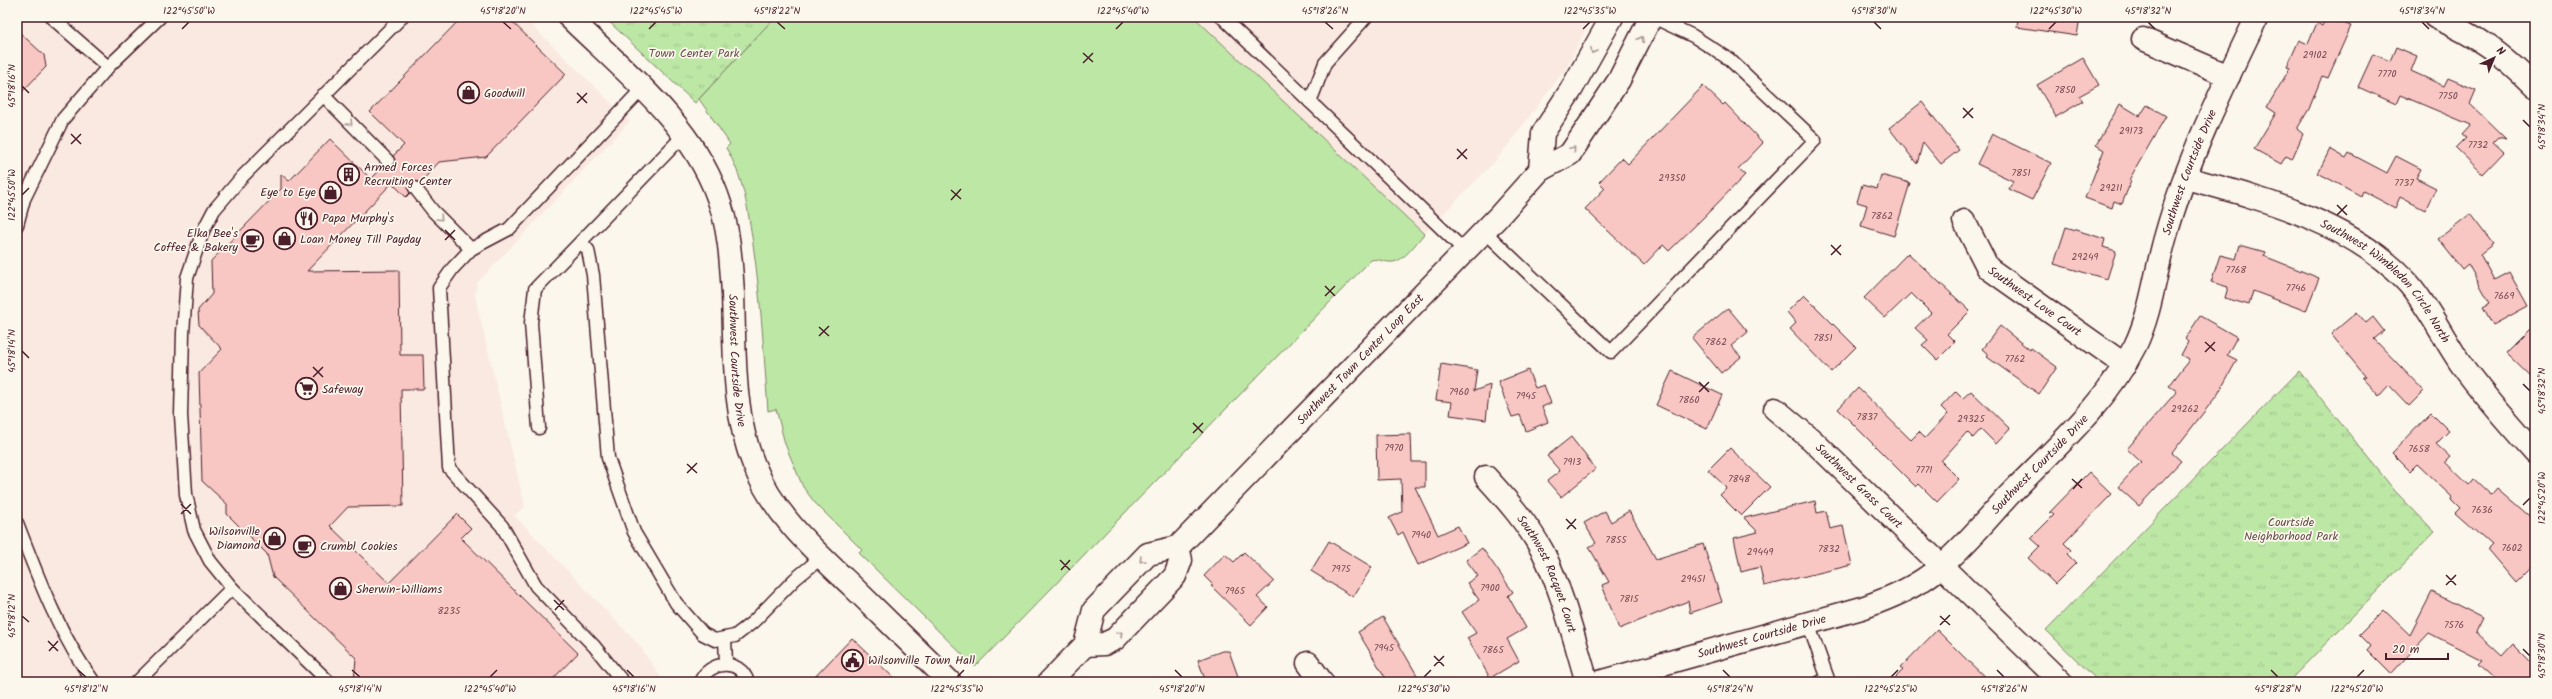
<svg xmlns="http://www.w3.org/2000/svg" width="2552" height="699" viewBox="0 0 2552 699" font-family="Kalam,sans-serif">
<defs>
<pattern id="park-tufts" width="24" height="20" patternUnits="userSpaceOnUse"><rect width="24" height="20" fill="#bce7a5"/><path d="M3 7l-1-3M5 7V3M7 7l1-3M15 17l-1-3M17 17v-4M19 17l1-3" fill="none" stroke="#a3c68e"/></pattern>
</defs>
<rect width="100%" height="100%" fill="#fbf7ec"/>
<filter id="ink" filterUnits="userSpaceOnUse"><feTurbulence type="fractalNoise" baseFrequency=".025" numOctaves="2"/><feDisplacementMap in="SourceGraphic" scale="8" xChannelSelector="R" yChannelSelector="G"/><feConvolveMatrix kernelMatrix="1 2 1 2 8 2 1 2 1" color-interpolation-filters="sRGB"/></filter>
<g filter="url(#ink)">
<g fill="#fae9e0">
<path d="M17,17H523L630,121L477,283L475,296L525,507L514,515L639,645L664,682H17Z"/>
<path d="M1194,17H1592L1567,67L1498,158L1424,234Z"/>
</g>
<path fill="#bce7a5" stroke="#838368" d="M775,17H1194L1424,234C1417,242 1404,261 1393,262C1385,263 1379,258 1371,260L975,667L859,553L862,550L815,503L803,487L785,444L776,409L768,411C764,355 761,299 753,244C748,210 744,178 726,148L730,144L699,99Z"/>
<g fill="url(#park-tufts)" stroke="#838368">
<path d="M604,17H775L695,103Z"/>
<path d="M2299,371L2395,491L2435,532L2288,682H2099L2046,630Z"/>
</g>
<g fill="#f8c7c4" stroke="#4a1f2b">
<path d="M462,17H507L566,74L486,157L439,162L420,183L414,181L410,182L408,189L410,193L406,197L392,183L307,271L399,270L400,355H423L424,389H401L403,506L348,507L330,526L389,583L457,514L471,528L461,538L578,653L550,682H354L356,658L273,577L267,554L227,514V504L202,481L199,373L222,349L199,325L198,310L212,294L211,261L281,189V174L289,181L330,139L371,179L383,167L390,168L394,166L395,160L393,156L404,145L370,112Z"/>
<path d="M2018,17H2080L2077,36L2017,27Z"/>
<path d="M2326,17L2351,26L2328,78L2322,76L2309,109L2297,129L2303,134L2292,159L2286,156L2281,164L2254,149L2276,113L2267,107L2290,68L2287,67L2299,40L2308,44L2317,23L2322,26Z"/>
<path d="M17,30L44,55L46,67L17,97Z"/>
<path d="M2396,47L2417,56L2411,71L2444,86L2448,78L2476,90L2470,104L2506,139L2498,137L2493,142L2504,152L2483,174L2456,148L2466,138L2462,135L2471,125L2400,95L2396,104L2358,87L2373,54L2390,61Z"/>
<path d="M2083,58L2099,85L2079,96L2083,101L2056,117L2037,85Z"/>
<path d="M1703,86L1723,105L1725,103L1763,143L1738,169L1745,175L1704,217L1669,251L1663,245L1644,265L1585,209L1605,188L1599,182L1622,158L1628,164Z"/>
<path d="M1922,102L1959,150L1941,164L1923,142L1917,164L1889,128Z"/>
<path d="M2120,104L2140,116L2147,105L2166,116L2129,180L2131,181L2122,204L2114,201L2112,208L2085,198L2104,150L2096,145Z"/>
<path d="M1992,134L2051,163L2032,200L2009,189L2013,181L1977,164Z"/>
<path d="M2330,149L2346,158L2349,153L2387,173L2396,156L2421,169L2416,178L2436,188L2425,210L2400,197L2395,208L2363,191L2361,196L2318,173Z"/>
<path d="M1881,175L1910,183L1894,236L1861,226L1867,205L1857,202L1862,185L1877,189Z"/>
<path d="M2470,214L2493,244L2480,254L2494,280L2509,272L2528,306L2493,325L2483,307L2490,303L2468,264L2462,269L2438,239Z"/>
<path d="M2066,227L2105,239L2103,247L2116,251L2107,279L2054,264Z"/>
<path d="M2240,245L2265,252L2264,256L2319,278L2306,311L2253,291L2249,305L2225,298L2228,287L2211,282L2220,255L2236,259Z"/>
<path d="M1908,253L1970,311L1947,334L1955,342L1937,360L1922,345L1928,340L1915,328L1931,313L1911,293L1885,318L1864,298Z"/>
<path d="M1804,295L1856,347L1831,372L1790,329L1796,323L1787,312Z"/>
<path d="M1728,308L1748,332L1731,346L1741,357L1721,373L1692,338Z"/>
<path d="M2357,312L2366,323L2373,317L2384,331L2374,339L2424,391L2409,406L2389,385L2379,396L2362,378L2365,376L2331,334Z"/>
<path d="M2200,316L2237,337L2227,355L2237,360L2218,394L2172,453L2181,461L2139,506L2118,487L2141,462L2127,449L2177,391L2169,386L2189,360L2181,355L2188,342L2185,339Z"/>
<path d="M2535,324V381L2506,353Z"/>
<path d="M2000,326L2030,350L2031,348L2057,367L2039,394L1987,357L1989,355L1982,349Z"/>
<path d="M1441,364L1477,370L1474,391L1490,385L1486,420L1450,415L1452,402L1436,400Z"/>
<path d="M1528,370L1535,388L1544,385L1551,403L1542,407L1548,422L1526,431L1520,415L1512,417L1498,382Z"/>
<path d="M1672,371L1722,395L1707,429L1656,405Z"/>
<path d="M1858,388L1911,440L1919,432L1925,438L1948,414L1941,407L1956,391L1963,398L1971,391L2010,429L1996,444L1981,429L1973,438L1967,432L1941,461L1959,479L1937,502L1919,484L1916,487L1838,409Z"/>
<path d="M2431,413L2449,431L2436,444L2450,457L2445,462L2469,485L2474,479L2491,495L2497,488L2535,521V564L2516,583L2487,549L2491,545L2455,513L2460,508L2451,499L2452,497L2417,464L2410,471L2392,453Z"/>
<path d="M1411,434L1412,462H1425V487H1415L1438,535L1458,526L1467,543L1418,565L1403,532L1398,535L1389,518L1402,512L1401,479L1377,480L1376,435Z"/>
<path d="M1571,437L1596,469L1561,497L1547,481L1560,471L1547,456Z"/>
<path d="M1730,448L1770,487L1741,516L1720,495L1727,488L1708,470Z"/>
<path d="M2089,472L2112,494L2064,543L2071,550L2067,554L2076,563L2055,584L2028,558L2040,546L2031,538L2054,515L2050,512Z"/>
<path d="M1815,501L1817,513L1826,511L1830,529L1843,526L1852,565L1764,586L1760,567L1741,572L1734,538L1758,532L1744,518Z"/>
<path d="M1605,511L1611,522L1629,511L1656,559L1703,544L1722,602L1690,613L1688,601L1619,629L1602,585L1609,582L1589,547L1596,543L1584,523Z"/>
<path d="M1329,541L1372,567L1353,597L1311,571Z"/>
<path d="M1482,548L1513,592L1508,596L1526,628L1507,639L1519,661L1490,678L1467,638L1476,633L1462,612L1479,600L1467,583L1478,576L1466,560Z"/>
<path d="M1244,552L1274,581L1257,597L1268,607L1251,625L1211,586L1213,585L1204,576L1225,554L1234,562Z"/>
<path d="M2432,592L2483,618L2476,632L2502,656L2513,644L2535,666V682H2498L2478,664L2482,660L2429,633L2391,674L2367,650L2370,646L2359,635L2384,610L2410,635Z"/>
<path d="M1383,617L1421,682H1388L1358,632Z"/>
<path d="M1937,630L1965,658L1990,682H1891L1903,670L1900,668Z"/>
<path d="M852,638L898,682H810Z"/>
<path d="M1222,651H1229L1240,682H1206L1198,660Z"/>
</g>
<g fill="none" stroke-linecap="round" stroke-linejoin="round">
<defs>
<g id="service">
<path d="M51,17L108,67"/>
<path d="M1222,17L1465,251"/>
<path d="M323,95L388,161"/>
<path d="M1310,102L1325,63L1366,17"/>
<path d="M415,188L433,211L471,249"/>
<path d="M17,225L24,199L63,119L108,67L160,17"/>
<path d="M1484,231L1611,352L1815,140L1729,59L1693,36L1653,17"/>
<path d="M581,242L588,250L593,275L608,458L634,532L676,603L703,634L715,640L735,636L753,622L795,579L822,557"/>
<path d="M539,428L531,323L535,289L684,135"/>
<path d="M17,523C38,577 59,635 94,682"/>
<path d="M1808,623L1828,679L1820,682"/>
<path d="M725,638L726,664"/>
<path d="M137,682L232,588"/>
<path d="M329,682L232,588L210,561L194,530L186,494L181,415L183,333L187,278L203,231L214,210L242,177L402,17"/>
<path d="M623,682L594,646L536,586L502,526L449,468L439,288L453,268L471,249L509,229L642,89"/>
<path d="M700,682C709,661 739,657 748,682"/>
</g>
<g id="minor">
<path d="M2435,17C2479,37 2501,53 2535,87"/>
<path d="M2143,39L2229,76"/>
<path id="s1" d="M2186,178C2263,199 2352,222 2408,283C2429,307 2443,338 2461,364C2484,396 2509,424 2535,453"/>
<path id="s2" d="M1964,221L1988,268L2125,365"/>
<path id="s3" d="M1775,409L1812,440L2061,682"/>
<path id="s4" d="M1486,477C1507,500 1528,524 1543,552C1563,593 1574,639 1587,682"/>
<path d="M1308,663L1322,682"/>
<path id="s5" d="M1599,682L1862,608C1890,598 1917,587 1940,567C1965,546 1987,519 2009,495C2054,449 2106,404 2135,346C2152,311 2155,272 2166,235C2187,160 2223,87 2257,17"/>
</g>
<g id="tertiary">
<path id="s6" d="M569,17C622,69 691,123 717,195C729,226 731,260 733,294C735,350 732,412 754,465C774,515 814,550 852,586C885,618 917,650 950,682"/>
</g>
<g id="secondary">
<path d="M1540,170L1543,133L1571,90L1612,17"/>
<path d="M1085,645L1104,644L1115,639L1175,576L1181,560L1178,547"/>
<path id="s7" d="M1049,682L1085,645L1094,610L1148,554L1178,547L1498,217L1540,170L1570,154L1619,80L1651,17"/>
</g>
</defs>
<use href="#service" stroke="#4a1f2b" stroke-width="15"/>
<use href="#minor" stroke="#4a1f2b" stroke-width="25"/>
<use href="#tertiary" stroke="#4a1f2b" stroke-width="25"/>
<use href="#secondary" stroke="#4a1f2b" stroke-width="25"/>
<use href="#service" stroke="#fbf7ec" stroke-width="12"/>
<use href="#minor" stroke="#fbf7ec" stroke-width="22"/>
<use href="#tertiary" stroke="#fbf7ec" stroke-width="22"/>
<use href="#secondary" stroke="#fbf7ec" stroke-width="22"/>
</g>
<defs><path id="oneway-chevron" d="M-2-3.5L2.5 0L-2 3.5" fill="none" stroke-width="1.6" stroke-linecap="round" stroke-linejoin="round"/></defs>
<g stroke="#ab9695">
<use href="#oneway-chevron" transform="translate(1641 39) rotate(-64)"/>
<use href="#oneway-chevron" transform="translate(1593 51) rotate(119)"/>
<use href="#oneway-chevron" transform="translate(350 123) rotate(45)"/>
<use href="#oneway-chevron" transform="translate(1573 149) rotate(-50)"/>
<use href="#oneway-chevron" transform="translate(440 218) rotate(45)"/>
<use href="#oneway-chevron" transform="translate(1142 560) rotate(134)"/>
<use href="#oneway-chevron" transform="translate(1120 634) rotate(-45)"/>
</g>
</g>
<path fill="none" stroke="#4a1f2b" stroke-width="1.5" d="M503,22L511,29M777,22L785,29M1325,22L1333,29M1874,22L1881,29M2148,22L2155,29M2422,22L2429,29M182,29L189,22M649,29L656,22M1116,29L1123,22M1583,29L1590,22M2049,29L2056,22M1083,53L1093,62M1083,63L1093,53M22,86L29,93M577,93L587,103M577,103L587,93M1963,108L1973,118M1963,118L1973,108M2523,120L2530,127M71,134L81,144M71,144L81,134M1457,149L1467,159M1457,159L1467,149M951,190L961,199M22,195L29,188M951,200L961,189M2337,205L2347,215M2337,215L2347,205M445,230L455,240M445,240L455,230M1831,245L1841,255M1831,255L1841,245M1325,286L1335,296M1325,296L1335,286M819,327L829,336M819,336L829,326M2205,342L2215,351M22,351L29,358M2205,352L2215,342M313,367L323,377M313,377L323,367M1699,382L1709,392M2523,384L2530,391M1699,392L1709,382M1193,423L1203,433M1193,433L1203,423M687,464L697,473M687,473L697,463M2072,479L2082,488M2073,489L2082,479M181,504L191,514M2523,505L2530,498M181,514L191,504M1566,519L1576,529M1567,529L1576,519M1060,560L1070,570M1061,570L1070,560M2446,575L2456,585M2446,585L2456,575M554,600L564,610M555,610L564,600M22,616L29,622M1940,616L1950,625M1940,625L1950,615M48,641L58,651M2523,649L2530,656M49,651L58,641M1434,656L1444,666M1434,666L1444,656M78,670L86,677M352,670L360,677M627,670L634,677M1175,670L1182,677M1723,670L1730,677M1997,670L2004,677M2271,670L2278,677M490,677L497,670M957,677L964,670M1424,677L1431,670M1891,677L1898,670M2357,677L2364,670"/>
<defs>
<symbol id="shop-ring" viewBox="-11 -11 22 22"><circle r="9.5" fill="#fbf7ec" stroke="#4a1f2b" stroke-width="1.5"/><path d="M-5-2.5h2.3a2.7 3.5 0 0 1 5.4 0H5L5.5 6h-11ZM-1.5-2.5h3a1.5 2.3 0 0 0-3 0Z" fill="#4a1f2b"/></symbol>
<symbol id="building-ring" viewBox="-11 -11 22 22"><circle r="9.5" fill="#fbf7ec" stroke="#4a1f2b" stroke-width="1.5"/><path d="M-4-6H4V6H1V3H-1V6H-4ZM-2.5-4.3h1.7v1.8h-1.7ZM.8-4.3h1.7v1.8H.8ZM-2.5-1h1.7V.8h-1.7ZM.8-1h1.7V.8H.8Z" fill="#4a1f2b"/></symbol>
<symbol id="restaurant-ring" viewBox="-11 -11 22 22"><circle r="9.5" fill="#fbf7ec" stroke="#4a1f2b" stroke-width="1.5"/><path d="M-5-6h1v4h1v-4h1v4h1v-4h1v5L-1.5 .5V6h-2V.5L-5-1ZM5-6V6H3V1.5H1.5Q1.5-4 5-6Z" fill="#4a1f2b"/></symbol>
<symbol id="cafe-ring" viewBox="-11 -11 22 22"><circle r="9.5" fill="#fbf7ec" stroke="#4a1f2b" stroke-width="1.5"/><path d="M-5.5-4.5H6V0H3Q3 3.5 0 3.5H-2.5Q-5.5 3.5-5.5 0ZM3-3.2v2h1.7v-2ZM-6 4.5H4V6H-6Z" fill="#4a1f2b"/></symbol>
<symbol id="supermarket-ring" viewBox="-11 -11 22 22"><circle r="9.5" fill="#fbf7ec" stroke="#4a1f2b" stroke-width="1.5"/><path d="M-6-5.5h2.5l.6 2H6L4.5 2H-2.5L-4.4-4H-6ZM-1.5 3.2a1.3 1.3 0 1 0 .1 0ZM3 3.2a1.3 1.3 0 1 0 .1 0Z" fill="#4a1f2b"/></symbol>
<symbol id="civic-ring" viewBox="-11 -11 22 22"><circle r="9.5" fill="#fbf7ec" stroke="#4a1f2b" stroke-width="1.5"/><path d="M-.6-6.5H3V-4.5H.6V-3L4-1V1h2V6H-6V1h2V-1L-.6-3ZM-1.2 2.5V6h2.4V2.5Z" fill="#4a1f2b"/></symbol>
</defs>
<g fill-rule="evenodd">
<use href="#shop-ring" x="456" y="80" width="25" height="25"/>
<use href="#building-ring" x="336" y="162" width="25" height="25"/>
<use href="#shop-ring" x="318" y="180" width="25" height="25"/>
<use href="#restaurant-ring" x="294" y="206" width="25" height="25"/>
<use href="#shop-ring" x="272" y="226" width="25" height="25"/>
<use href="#cafe-ring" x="240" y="228" width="25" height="25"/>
<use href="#supermarket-ring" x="294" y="376" width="25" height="25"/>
<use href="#shop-ring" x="262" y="526" width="25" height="25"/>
<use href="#cafe-ring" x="292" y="534" width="25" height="25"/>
<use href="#shop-ring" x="328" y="576" width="25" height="25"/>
<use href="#civic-ring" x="840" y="648" width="25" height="25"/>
</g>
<g text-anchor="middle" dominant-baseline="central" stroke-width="3.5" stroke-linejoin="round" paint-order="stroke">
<g font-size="10" fill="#764951">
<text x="2315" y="55">29102</text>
<text x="2387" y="74">7770</text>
<text x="2065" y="90">7850</text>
<text x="2448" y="96">7750</text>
<text x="2131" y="131">29173</text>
<text x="2478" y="145">7732</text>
<text x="2021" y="173">7851</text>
<text x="1672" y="178">29350</text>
<text x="2404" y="183">7737</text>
<text x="2111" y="188">29211</text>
<text x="1882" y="216">7862</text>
<text x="2085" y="257">29249</text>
<text x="2236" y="270">7768</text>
<text x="2296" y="288">7746</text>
<text x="2504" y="296">7669</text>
<text x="1823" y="338">7851</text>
<text x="1716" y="342">7862</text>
<text x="2015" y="359">7762</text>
<text x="1459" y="392">7960</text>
<text x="1526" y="396">7945</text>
<text x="1689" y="400">7860</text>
<text x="2185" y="409">29262</text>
<text x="1867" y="417">7837</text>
<text x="1971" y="419">29325</text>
<text x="1394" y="448">7970</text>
<text x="2419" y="449">7658</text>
<text x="1572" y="462">7913</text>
<text x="1924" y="470">7771</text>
<text x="1739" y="479">7848</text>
<text x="2482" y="510">7636</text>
<text x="1421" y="535">7940</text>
<text x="1616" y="540">7855</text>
<text x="2512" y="548">7602</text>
<text x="1829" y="549">7832</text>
<text x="1760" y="552">29449</text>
<text x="1341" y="569">7975</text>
<text x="1693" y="579">29451</text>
<text x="1490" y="588">7900</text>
<text x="1235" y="591">7965</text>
<text x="1629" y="599">7815</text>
<text x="449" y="611">8235</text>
<text x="2454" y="625">7576</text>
<text x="1384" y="648">7945</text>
<text x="1493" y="650">7865</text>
</g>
<g font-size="12" fill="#66514a" stroke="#fbf7ec">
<text x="694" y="53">Town Center Park</text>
<text x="2291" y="522">Courtside<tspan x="2291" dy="14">Neighborhood Park</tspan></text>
</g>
<g font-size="12" fill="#4a1f2b" stroke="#fbf7ec" text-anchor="start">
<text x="484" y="93">Goodwill</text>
<text x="364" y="167">Armed Forces<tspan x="364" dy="14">Recruiting Center</tspan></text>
<text x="316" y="192" text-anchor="end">Eye to Eye</text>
<text x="322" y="218">Papa Murphy's</text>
<text x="238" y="233" text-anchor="end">Elka Bee's<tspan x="238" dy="14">Coffee &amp; Bakery</tspan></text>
<text x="300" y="239">Loan Money Till Payday</text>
<text x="322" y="389">Safeway</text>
<text x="260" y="531" text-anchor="end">Wilsonville<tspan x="260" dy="14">Diamond</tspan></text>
<text x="320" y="546">Crumbl Cookies</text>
<text x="356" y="589">Sherwin-Williams</text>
<text x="868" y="660">Wilsonville Town Hall</text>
</g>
<g font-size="12" fill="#4a1f2b" stroke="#fbf7ec">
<text stroke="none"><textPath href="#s5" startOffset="840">Southwest Courtside Drive</textPath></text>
<text stroke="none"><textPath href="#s1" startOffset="231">Southwest Wimbledon Circle North</textPath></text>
<text stroke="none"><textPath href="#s2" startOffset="110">Southwest Love Court</textPath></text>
<text stroke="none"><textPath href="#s6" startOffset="401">Southwest Courtside Drive</textPath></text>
<text stroke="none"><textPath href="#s7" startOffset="458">Southwest Town Center Loop East</textPath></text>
<text stroke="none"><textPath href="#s5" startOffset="505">Southwest Courtside Drive</textPath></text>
<text stroke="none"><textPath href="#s3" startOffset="114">Southwest Grass Court</textPath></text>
<text stroke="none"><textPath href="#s4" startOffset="116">Southwest Racquet Court</textPath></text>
<text stroke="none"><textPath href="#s5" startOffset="169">Southwest Courtside Drive</textPath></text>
</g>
</g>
<rect width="2552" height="699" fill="none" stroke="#fbf7ec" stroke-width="44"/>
<g transform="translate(2494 58) rotate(44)" stroke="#fbf7ec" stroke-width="3" paint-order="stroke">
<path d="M0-3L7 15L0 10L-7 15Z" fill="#4a1f2b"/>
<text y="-6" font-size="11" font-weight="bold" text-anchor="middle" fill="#4a1f2b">N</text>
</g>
<path d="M2386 653v6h62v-6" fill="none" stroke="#4a1f2b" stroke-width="2"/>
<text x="2392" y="653" font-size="12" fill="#4a1f2b" stroke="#fbf7ec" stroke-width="3" paint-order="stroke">20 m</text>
<rect x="22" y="22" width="2508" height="655" fill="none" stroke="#4a1f2b" stroke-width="1.5"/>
<g font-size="10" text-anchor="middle" fill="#4a1f2b">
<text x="189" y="14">122°45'50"W</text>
<text x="503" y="14">45°18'20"N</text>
<text x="656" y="14">122°45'45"W</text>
<text x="777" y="14">45°18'22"N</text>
<text x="1123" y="14">122°45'40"W</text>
<text x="1325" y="14">45°18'26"N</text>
<text x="1590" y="14">122°45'35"W</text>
<text x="1874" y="14">45°18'30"N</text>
<text x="2056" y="14">122°45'30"W</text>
<text x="2148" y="14">45°18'32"N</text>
<text x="2422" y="14">45°18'34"N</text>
<text transform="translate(11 86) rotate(-90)" y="4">45°18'16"N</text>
<text transform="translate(2541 127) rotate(-90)" y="4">45°18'34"N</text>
<text transform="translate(11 195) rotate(-90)" y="4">122°45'50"W</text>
<text transform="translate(11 351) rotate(-90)" y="4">45°18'14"N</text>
<text transform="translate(2541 391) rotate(-90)" y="4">45°18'32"N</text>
<text transform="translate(2541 498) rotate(-90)" y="4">122°45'20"W</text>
<text transform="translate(11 616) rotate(-90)" y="4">45°18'12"N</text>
<text transform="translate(2541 656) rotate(-90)" y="4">45°18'30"N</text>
<text x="86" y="692">45°18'12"N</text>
<text x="360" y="692">45°18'14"N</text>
<text x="490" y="692">122°45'40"W</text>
<text x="634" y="692">45°18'16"N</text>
<text x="957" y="692">122°45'35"W</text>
<text x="1182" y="692">45°18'20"N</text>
<text x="1424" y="692">122°45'30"W</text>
<text x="1730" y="692">45°18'24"N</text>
<text x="1891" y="692">122°45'25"W</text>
<text x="2004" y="692">45°18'26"N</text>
<text x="2278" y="692">45°18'28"N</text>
<text x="2357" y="692">122°45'20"W</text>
</g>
</svg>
